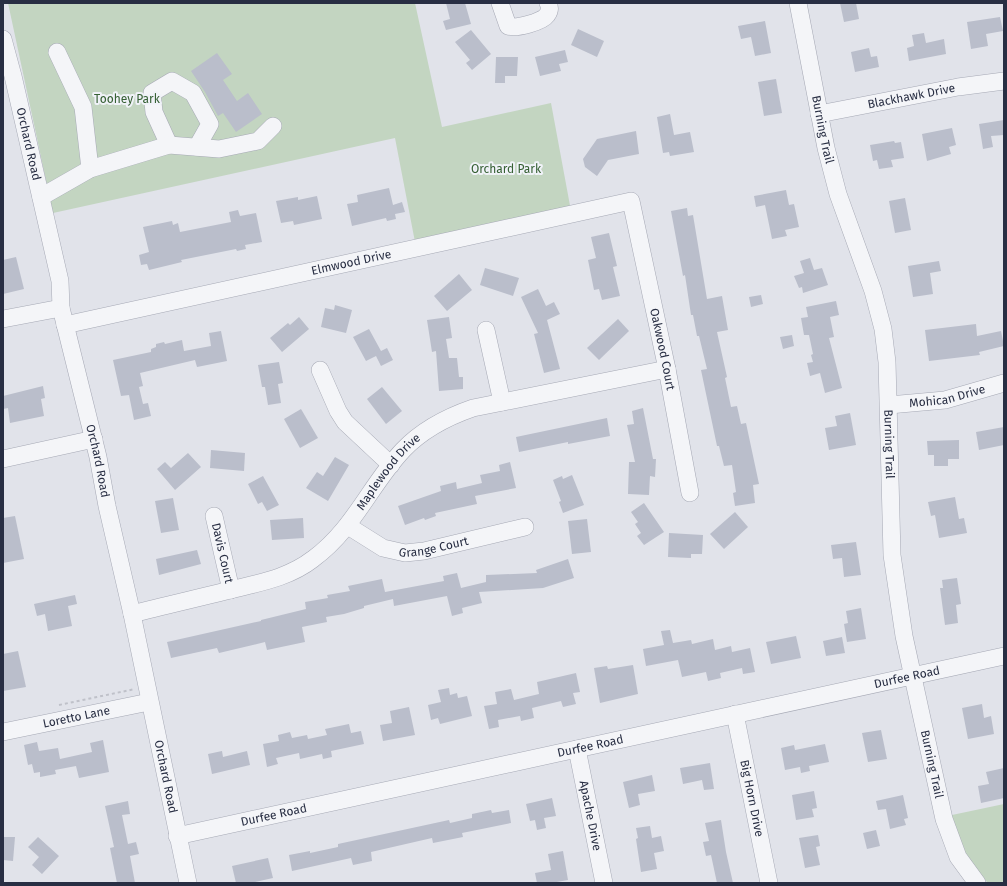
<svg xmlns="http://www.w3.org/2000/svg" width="1007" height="886" viewBox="0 0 1007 886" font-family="'Fira Sans',sans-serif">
<rect width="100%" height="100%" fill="#e1e3ea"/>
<g fill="#c3d5c1">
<path d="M8,3H415L442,127L551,103L571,211L415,242L395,138L53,213Z"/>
<path d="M1004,804V883H988L975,870L959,845L952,815Z"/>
</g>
<g fill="#babecb">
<path d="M446,3H465L471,24L446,30L443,21L450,19Z"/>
<path d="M840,3H856L859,19L844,22Z"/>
<path d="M1000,17L1003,31L986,34L988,46L971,49L967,22Z"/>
<path d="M765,21L771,53L755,56L751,37L741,39L738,26Z"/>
<path d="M578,29L604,41L597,57L571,45Z"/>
<path d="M471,30L491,54L472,70L466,63L470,60L455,42Z"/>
<path d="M924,33L926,43L944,39L946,54L909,61L907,48L914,46L912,35Z"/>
<path d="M869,48L871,57L877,56L879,67L855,72L851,52Z"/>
<path d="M565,50L568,62L559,64L561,71L540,76L535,57Z"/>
<path d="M217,53L232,74L223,80L237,101L248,93L262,114L236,132L223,113L218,116L205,92L191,71Z"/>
<path d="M496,57H518L517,76H505V83H495Z"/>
<path d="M776,79L782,113L764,116L758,82Z"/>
<path d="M670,114L674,135L690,132L694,152L670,156L669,152L663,153L657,117Z"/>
<path d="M1004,120V135L991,136L993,147L983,149L979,124Z"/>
<path d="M952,128L956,145L949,147L951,154L927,161L922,134Z"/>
<path d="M636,131L639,154L608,160L597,176L585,167L583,159L597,139Z"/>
<path d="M894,141L895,143L901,142L904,158L891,160L893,167L879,169L877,160L873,161L870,145Z"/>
<path d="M389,188L393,205L402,202L405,212L395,214L396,219L387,221L386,218L352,226L347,204L358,202L357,195Z"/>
<path d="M786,190L789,205L794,204L799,227L785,230L787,236L772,239L765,205L756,207L754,196Z"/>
<path d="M317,196L322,219L294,225L293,221L281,223L276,201L298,197V200Z"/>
<path d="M905,198L911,230L895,233L889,201Z"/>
<path d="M687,208L688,216L693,215L707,299L722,296L728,330L717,332L727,377L725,378L731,407L737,406L741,424L746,423L759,484L753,485L755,503L735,506L733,493L736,492L732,465L724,466L719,446H717L701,370L707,369L699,336H697L693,315H691L685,275L683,276L671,211Z"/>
<path d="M238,210L240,216L256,213L262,242L245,245L246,249L237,251L236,249L181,260L182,262L149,270L147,264L141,265L139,255L149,252L143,227L172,221L173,225L178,223L180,232L231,222L229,212Z"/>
<path d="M609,233L617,266L613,267L620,296L602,300L599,289L594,290L588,260L596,258L591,237Z"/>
<path d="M16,257L24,289L3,294V260Z"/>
<path d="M810,258L814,270L822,268L828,285L803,293L802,287L799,288L794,276L804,273L800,261Z"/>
<path d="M939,261L941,271L930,273L933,294L913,297L908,266Z"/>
<path d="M485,268L519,278L513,296L480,285Z"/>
<path d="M459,274L472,290L447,311L434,296Z"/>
<path d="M538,289L546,306L554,302L560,314L547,320L560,369L544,373L534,334L538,333L521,297Z"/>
<path d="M761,295L763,304L751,307L749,297Z"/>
<path d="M836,301L839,315L830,317L834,337L829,338L842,388L825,393L820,373L810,376L807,363L813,362L811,355L813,354L809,335H804L801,318L808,317L806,307Z"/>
<path d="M335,305L352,310L346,333L321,327L325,308L334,310Z"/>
<path d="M299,317L309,329L282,352L270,338L288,323L290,325Z"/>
<path d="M449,317L452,338L446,339L449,358H457L459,377H463V389L439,391L436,351L432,352L427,320Z"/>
<path d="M618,319L629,331L599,360L587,348Z"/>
<path d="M976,324L977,336L1001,331L1004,346L979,352L980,355L929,361L925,330Z"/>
<path d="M369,329L381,351L387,348L393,360L381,366L376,356L366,361L353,337Z"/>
<path d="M221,331L227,361L197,367L195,360L140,373L143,386L139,387L143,404L148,403L151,416L134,420L129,395L121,396L113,360L151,352V349L156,347V344L164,342L165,344L182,340L184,351L211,346L209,333Z"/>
<path d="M792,335L794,346L783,349L780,337Z"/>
<path d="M279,362L283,383L278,384L281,403L268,405L265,387H262L258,365Z"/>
<path d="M43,386L45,398L41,399L44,416L10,423L8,408L3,409V396Z"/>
<path d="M382,387L402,411L386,424L367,399Z"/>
<path d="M643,408L653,459H656L655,477L650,476L649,495L628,494L629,462H635L627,425L634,424L632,411Z"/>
<path d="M301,409L318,438L300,448L284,419Z"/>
<path d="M850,413L856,445L829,450L825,428L837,426L835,416Z"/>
<path d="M607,418L610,436L568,444V442L519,452L516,437Z"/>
<path d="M1004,427V445L979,450L976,432Z"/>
<path d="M959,440V459H948V466H934V455H928L927,441Z"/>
<path d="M211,450L245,453L244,471L210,468Z"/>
<path d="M188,453L201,467L175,490L157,469L165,462L171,468Z"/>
<path d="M335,457L349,465L328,501L306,488L317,472L323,476Z"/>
<path d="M510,462L516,488L475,496L477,504L435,513L436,516L425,520L424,518L405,525L398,506L441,491L440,486L456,482L457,489L482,483L480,475L500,471L499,465Z"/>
<path d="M572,475L584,505L563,513L559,502L561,501L553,480L562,476L563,479Z"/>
<path d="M263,476L279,505L267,511L262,502L258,504L248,484Z"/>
<path d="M955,497L959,519L964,518L967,533L939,538L935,515L931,516L928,502Z"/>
<path d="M173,498L179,530L161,533L155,501Z"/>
<path d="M644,503L664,532L644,545L637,536L641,533L635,524L638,522L631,512Z"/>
<path d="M735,512L748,527L724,549L710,534Z"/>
<path d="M15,516L24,559L3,563V518Z"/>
<path d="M303,518L304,538L272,540L270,520Z"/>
<path d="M587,519L591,552L572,554L568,521Z"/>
<path d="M669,533L703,535L702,554H691V558L668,557Z"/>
<path d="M856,542L861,575L844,577L842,558L833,559L831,545Z"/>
<path d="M197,550L201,564L159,575L156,559Z"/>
<path d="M568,559L574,578L543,588L479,592L482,603L462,608L463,613L452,616L447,596L394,606L393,599L364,606V608L344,614L326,617L327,622L302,627L305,642L267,650L265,642L219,653L217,648L171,658L167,642L261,621V620L306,609L305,602L328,598L327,595L350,591L348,586L382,579L385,592L444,581L443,576L457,573L461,588L486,582V575L537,573L536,570Z"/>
<path d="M957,578L961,604L956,605L958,623L945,625L940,588H943L942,580Z"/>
<path d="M75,595L77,604L68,606L72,626L48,631L45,614L37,616L34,604Z"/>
<path d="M861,608L866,639L847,642L844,624L848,623L846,611Z"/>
<path d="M670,630L673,643L691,640L692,644L713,639L715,650L731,646L732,652L750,648L755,672L743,674L742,668L720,673L721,678L708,681L706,672L682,677L678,660L646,666L643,649L664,645L661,631Z"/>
<path d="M796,636L801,658L771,664L766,642Z"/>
<path d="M842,637L845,653L826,656L823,641Z"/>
<path d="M18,651L26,687L3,691V654Z"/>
<path d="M633,665L638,694L600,703L594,668L607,666L608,669Z"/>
<path d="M576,673L580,692L573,693L576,704L563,707L561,701L532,708L534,718L521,721L520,716L498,720L499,727L489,729L484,706L497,704L495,692L511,689L514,700L539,694L537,682Z"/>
<path d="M449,688L450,695L457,693L458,698L467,696L472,716L440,724L438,718L431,720L428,705L441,702L438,690Z"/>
<path d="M982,704L984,718L991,716L994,734L968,739L962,708Z"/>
<path d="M409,707L415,735L383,741L380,725L392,723L390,711Z"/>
<path d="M349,724L351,733L361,731L364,744L331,751L332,757L323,759L322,754L300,759L299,753L276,758L278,764L267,767L263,744L279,741L278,735L290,732L292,738L307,735L308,739L327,735L325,729Z"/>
<path d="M881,730L887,759L868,762L862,733Z"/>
<path d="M103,740L109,772L79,778L76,766L55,770L56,774L40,777V772L34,773L32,764L28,765L24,745L37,742L39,751L58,748L60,759L92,752L90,743Z"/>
<path d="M825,744L829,762L809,766L810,771L801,773L800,767L785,770L781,748L794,745L795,750Z"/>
<path d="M222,751L223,757L247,751L250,765L212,774L208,754Z"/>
<path d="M710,763L714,789L704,790L702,780L683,784L680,768Z"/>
<path d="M1004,768V798L981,803L978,786L989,784L986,772Z"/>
<path d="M652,775L655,791L638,794L640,805L629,808L623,782Z"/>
<path d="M814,791L817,808L812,809L814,817L796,820L792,795Z"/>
<path d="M903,795L908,818L904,819L906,825L890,829L886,809L878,810L876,801Z"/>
<path d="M552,798L556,816L544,818L546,828L537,830L535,820L530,821L526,804Z"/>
<path d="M128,801L130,814L122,815L128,844L136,842L139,854L130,856L135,883H117L110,848L114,847L105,806Z"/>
<path d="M491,810L492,813L509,810L511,823L462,833L463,837L433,843L432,838L371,852L372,861L353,865L351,858L292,871L289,855L310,851V853L338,847V844L449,820L450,823L472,818V814Z"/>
<path d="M721,820L726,852L733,883H717L711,855L706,856L703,842L709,841L705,823Z"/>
<path d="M650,826L652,838L661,836L664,851L654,853L657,869L641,872L636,839L638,838L636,828Z"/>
<path d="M876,830L880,846L867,849L863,833Z"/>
<path d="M818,835L820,846L816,847L820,865L805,868L799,838Z"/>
<path d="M3,837H15L13,861L3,860Z"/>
<path d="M38,837L59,856L42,874L32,865L39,857L28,847Z"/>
<path d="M563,851L568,880L551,883H537L535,873L551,870L548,854Z"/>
<path d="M268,858L273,878L251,883H236L232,866Z"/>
</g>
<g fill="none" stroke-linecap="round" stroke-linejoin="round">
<defs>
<g id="minor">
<path d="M500,3L508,26C516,29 542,22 547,15C550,11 550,7 548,3"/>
<path id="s1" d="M798,3L826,148L838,194L873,291L883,329L887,362L892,555L904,636L944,819L958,857L977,883"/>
<path id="s2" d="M3,39L13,76L60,281L61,308L98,457L107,506L132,614L188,883"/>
<path d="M57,52L83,107L90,169"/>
<path id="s3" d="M819,114L958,87L1004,81"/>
<path d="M169,145L154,112L152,93L172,81L193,93L210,124L197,147"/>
<path d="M41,197L90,169L169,145L219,149L258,141L273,126"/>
<path d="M3,319L61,308"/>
<path id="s4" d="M65,325L631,201L667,369L690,493"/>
<path d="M486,330L502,402"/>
<path d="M320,370L338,411L345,422L391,465"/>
<path id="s5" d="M889,405L945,400L1004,383"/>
<path d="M3,459L94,439"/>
<path id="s6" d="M214,516L231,590"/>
<path id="s7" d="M348,526L383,548L405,553L424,551L525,527"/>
<path id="s8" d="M132,614C163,606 194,599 226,591C257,583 287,579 313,559C354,529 370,485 403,450C422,430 447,417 473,408L667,369"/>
<path id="s9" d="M735,714L769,883"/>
<path id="s10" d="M3,732L149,702"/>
<path id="s11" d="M577,749L604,883"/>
<path id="s12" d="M177,836L1004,656"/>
</g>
</defs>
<use href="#minor" stroke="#a6a9b5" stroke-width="18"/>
<path stroke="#bfc1c9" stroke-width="2" stroke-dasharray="3 3" stroke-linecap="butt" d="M59,705L135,689"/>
<use href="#minor" stroke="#f4f5f8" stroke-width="17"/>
</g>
<g text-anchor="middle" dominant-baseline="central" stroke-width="4" stroke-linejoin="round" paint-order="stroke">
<g font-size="12" fill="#282e43" stroke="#f0f2f8">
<text stroke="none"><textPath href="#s3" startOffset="94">Blackhawk Drive</textPath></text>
<text stroke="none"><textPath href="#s1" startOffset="129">Burning Trail</textPath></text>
<text stroke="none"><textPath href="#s2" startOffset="108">Orchard Road</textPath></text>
<text stroke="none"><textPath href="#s4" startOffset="293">Elmwood Drive</textPath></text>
<text stroke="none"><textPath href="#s4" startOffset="731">Oakwood Court</textPath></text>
<text stroke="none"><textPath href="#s5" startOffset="59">Mohican Drive</textPath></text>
<text stroke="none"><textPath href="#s1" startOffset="453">Burning Trail</textPath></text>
<text stroke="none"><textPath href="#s2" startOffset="433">Orchard Road</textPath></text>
<text stroke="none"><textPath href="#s8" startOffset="306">Maplewood Drive</textPath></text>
<text stroke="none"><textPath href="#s7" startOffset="93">Grange Court</textPath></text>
<text stroke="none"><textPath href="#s6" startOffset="38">Davis Court</textPath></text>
<text stroke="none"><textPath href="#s12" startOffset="747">Durfee Road</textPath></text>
<text stroke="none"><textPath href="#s10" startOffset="75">Loretto Lane</textPath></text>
<text stroke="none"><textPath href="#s12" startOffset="423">Durfee Road</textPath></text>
<text stroke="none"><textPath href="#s1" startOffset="777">Burning Trail</textPath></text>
<text stroke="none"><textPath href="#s2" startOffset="756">Orchard Road</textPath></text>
<text stroke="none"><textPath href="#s9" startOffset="86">Big Horn Drive</textPath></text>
<text stroke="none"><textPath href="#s12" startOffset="99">Durfee Road</textPath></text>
<text stroke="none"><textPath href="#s11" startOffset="68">Apache Drive</textPath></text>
</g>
<g font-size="12" fill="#366034" stroke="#f0f2f8">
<text x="127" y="99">Toohey Park</text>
<text x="506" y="169">Orchard Park</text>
</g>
</g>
<rect width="1007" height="886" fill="none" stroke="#282e43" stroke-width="8"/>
</svg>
